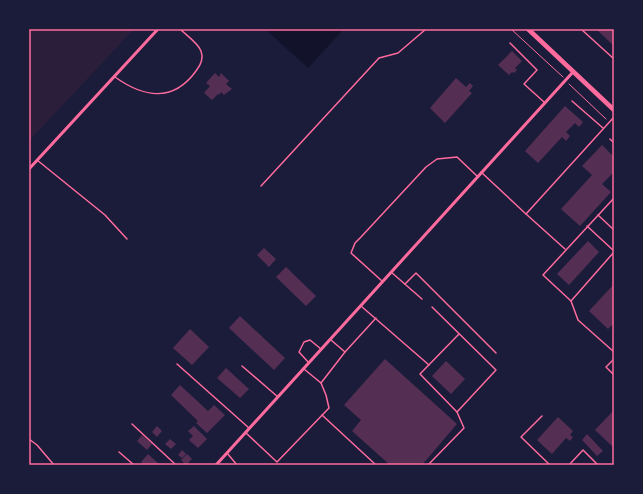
<svg xmlns="http://www.w3.org/2000/svg" width="643" height="494" viewBox="0 0 643 494" font-family="Raleway,sans-serif">
<rect width="100%" height="100%" fill="#1b1b3a"/>
<path fill="#2a1e3b" d="M29,29H134L29,141Z"/>
<path fill="#12122b" d="M265,29H344L308,68Z"/>
<g fill="#542f53">
<path d="M596,29H614V46Z"/>
<path d="M512,51L522,61L515,68L517,70L514,73L512,72L509,75L498,65Z"/>
<path d="M215,73L219,77L221,73L229,81L226,84L232,89L224,95L221,92L219,95L218,94L212,100L204,93L210,86L206,83Z"/>
<path d="M456,78L466,87L470,83L473,86L469,91L472,93L445,123L430,108Z"/>
<path d="M565,106L583,122L579,127L575,123L566,132L570,136L566,141L562,137L538,163L525,151Z"/>
<path d="M602,145L614,157V172L602,184L611,192L580,226L561,209L592,175L582,166Z"/>
<path d="M588,241L599,252L569,285L557,274Z"/>
<path d="M264,248L276,259L269,267L257,255Z"/>
<path d="M286,267L316,296L306,306L276,277Z"/>
<path d="M614,284V323L608,329L589,311Z"/>
<path d="M240,316L285,358L274,370L229,328Z"/>
<path d="M190,329L209,347L192,365L173,348Z"/>
<path d="M385,359L457,424L422,465H390L352,431L361,420L344,405Z"/>
<path d="M446,361L465,379L451,394L432,376Z"/>
<path d="M226,368L249,389L240,398L217,378Z"/>
<path d="M180,385L208,411L214,405L225,415L207,433L196,423L198,421L171,395Z"/>
<path d="M614,410V448L595,430Z"/>
<path d="M558,417L573,431L570,435L573,437L570,441L566,438L552,454L537,440Z"/>
<path d="M157,426L162,431L157,437L152,432Z"/>
<path d="M194,426L207,439L198,448L189,440L193,436L188,431Z"/>
<path d="M587,434L603,451L597,456L582,440Z"/>
<path d="M142,435L152,444L147,450L137,441Z"/>
<path d="M170,439L176,444L171,449L165,444Z"/>
<path d="M182,450L186,454L182,458L178,455Z"/>
<path d="M148,454L160,465H144L141,462Z"/>
<path d="M187,454L192,459L186,465L181,460Z"/>
</g>
<g fill="none" stroke-linecap="round" stroke-linejoin="round">
<g stroke="#ff6b9d" stroke-width="1">
<path d="M511,29L563,77"/>
<path d="M569,84L606,119"/>
</g>
<g stroke="#ff6b9d" stroke-width="1.5">
<path d="M581,29L614,59"/>
<path d="M510,43L537,70L524,84L544,102"/>
<path d="M115,77C143,97 173,103 196,71C200,66 204,59 201,51C198,43 186,35 180,29"/>
<path d="M572,101L603,128"/>
<path d="M610,139L614,143"/>
<path d="M37,160L105,215L127,239"/>
<path d="M481,172L526,214L614,117"/>
<path d="M261,186L379,58L398,53L426,29"/>
<path d="M526,214L565,249"/>
<path d="M598,215L614,230"/>
<path d="M587,226L614,251"/>
<path d="M614,252L571,301L578,320L614,352"/>
<path d="M391,272L422,299"/>
<path d="M382,281L351,253L355,243L361,237L426,167L437,159L457,157L477,176"/>
<path d="M405,284L416,273L496,353"/>
<path d="M571,301L543,275L614,198"/>
<path d="M361,306L429,365"/>
<path d="M432,307L496,370L457,412L420,374L459,334"/>
<path d="M345,352L376,318"/>
<path d="M614,359L606,367L614,375"/>
<path d="M309,363L299,352L304,342L310,340L321,349"/>
<path d="M177,364L249,428"/>
<path d="M242,366L278,397"/>
<path d="M304,369L321,383L345,352L331,340"/>
<path d="M322,415L376,465"/>
<path d="M542,416L521,437L550,465"/>
<path d="M132,424L176,465"/>
<path d="M246,433L277,462L329,408L326,395L321,383"/>
<path d="M29,439L37,445L54,465"/>
<path d="M119,452L134,465"/>
<path d="M227,453L237,465"/>
<path d="M428,465L464,428L457,412"/>
<path d="M569,465L583,450L598,465"/>
</g>
<g stroke="#ff6b9d" stroke-width="3">
<path d="M29,169L158,29"/>
<path d="M216,465L573,72"/>
</g>
<path stroke="#ff6b9d" stroke-width="4.5" d="M528,29L614,110"/>
</g>
<rect width="643" height="494" fill="none" stroke="#1b1b3a" stroke-width="60"/>
<rect x="30" y="30" width="583" height="434" fill="none" stroke="#ff6b9d" stroke-width="1.5"/>
</svg>
